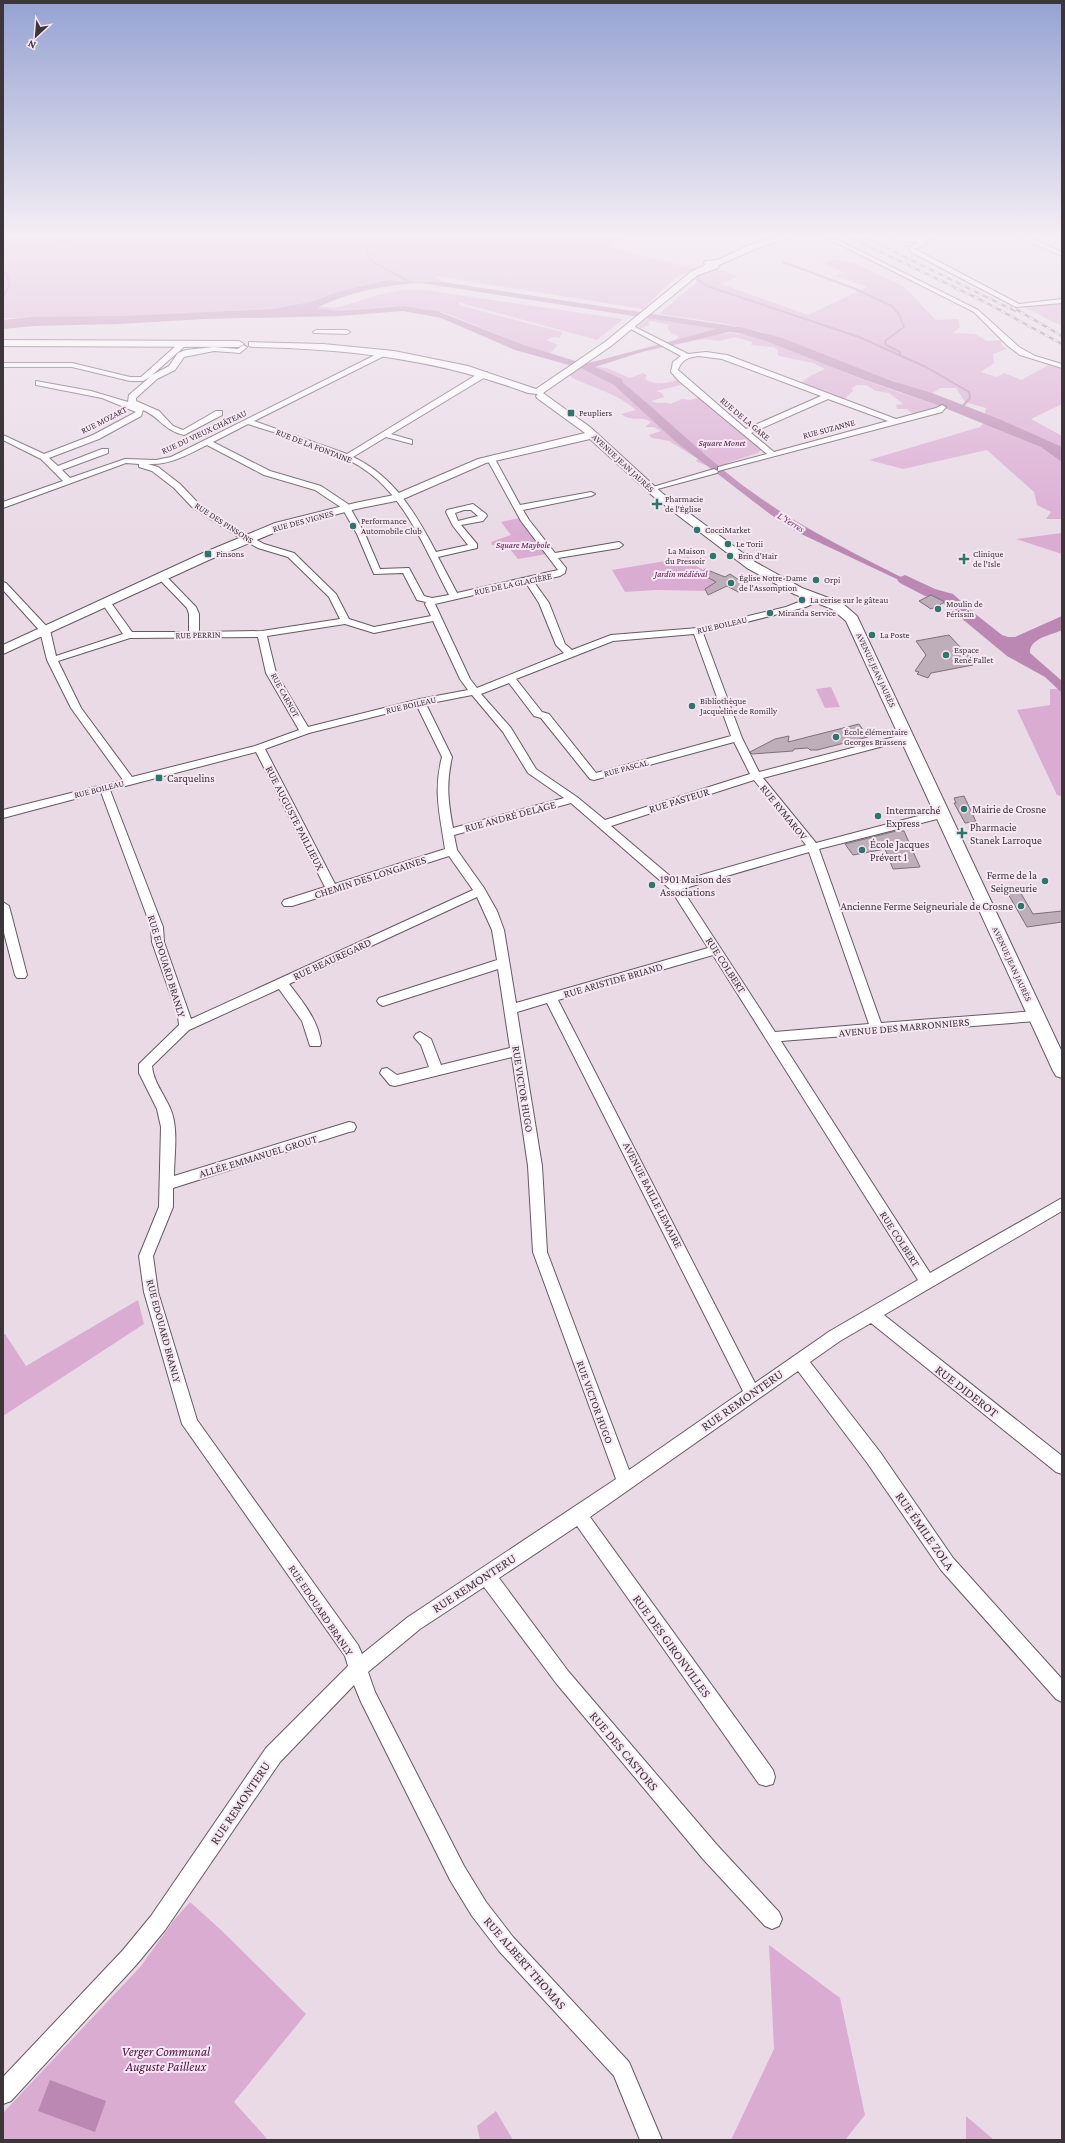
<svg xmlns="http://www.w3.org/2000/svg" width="1065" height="2143" viewBox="0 0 1065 2143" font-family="'Crimson Pro',serif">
<rect width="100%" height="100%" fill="#e9dae6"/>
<g fill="#daacd2">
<path d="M3,236H627L606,246L695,269L675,278L643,309L435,276L443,282L382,281L337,292L314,301L273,309L102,317L3,318Z"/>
<path d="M832,259L854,263L903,286L936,320L958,319L960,327L953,333L975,334L987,341L1002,340L1001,344L1006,349L993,354L994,363L981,372L997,377L1004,373L1022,380L1048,365L1062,369V404L1031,419L1062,436V519H1046L1051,512L1037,505L1034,492L987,450L903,469L869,460L980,427L983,424L986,408L965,402L956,388H941L932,393L917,390L762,332L722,323L659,314L697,282L695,279L714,268L738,276L721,284L808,315L867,287L836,276L844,272L823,264Z"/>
<path d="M406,290H425L623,319L597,340L458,302L461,306L562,332L560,338L554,337L546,340L558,345L550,353L524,345L445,313L420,308L392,306L337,311L316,308C323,304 331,309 338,307C361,301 382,292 406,290Z"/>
<path d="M1062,302V326L1024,307Z"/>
<path d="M649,318L717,329V335C757,326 818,363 856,377C884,387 912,397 940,406L914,415L907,409H897L896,405L903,404L889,393L876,391L866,385H857L852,388L853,391L844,399L801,383L810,376L825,369L813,363L779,356L777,353L778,350L773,347L751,345L752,342L735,337L719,341L704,339L675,345V341L679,336L671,333L667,327L670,325L650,321L648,323L650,325L641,328L638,326Z"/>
<path d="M589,366L607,368L630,378L643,373L647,375L645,379C656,386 666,383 677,380L681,385L656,391L662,393L664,397L651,401C659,405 664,401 670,404L682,399L690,400L701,397L761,450L758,453L727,463L725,465L728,467C719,469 705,466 696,461L698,459L669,441L652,438L649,435L661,431L654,427H645L651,422C640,415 634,423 621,414L636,410C618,394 594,388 572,378L570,374L581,367Z"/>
<path d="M519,518L547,554L518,559L505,543L492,545L491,542L511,535L501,522Z"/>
<path d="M1062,533V554L1016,539Z"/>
<path d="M689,557C693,568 710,572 720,576L714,581L722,587L714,591L655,590L625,592L612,570Z"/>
<path d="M831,687L840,707L825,708L816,689Z"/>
<path d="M1050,689H1062V796L1057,795L1017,710L1050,705Z"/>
<path d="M138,1300L144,1324L3,1416V1335L5,1334L26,1366Z"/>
<path d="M190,1902L221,1930L306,2014L234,2102L268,2140H3V2113L141,1966L174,1920Z"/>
<path d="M769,1945L840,1998L865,2115L845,2140H731L774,2049Z"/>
<path d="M496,2111L513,2140H480L477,2126Z"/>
<path d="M966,2116L994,2140H966Z"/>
</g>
<g fill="#ba88b2" fill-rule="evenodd">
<path d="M382,281L443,282L745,328L782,338L892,381L932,393L999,419L1062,447V462L1041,447L940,406L857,377L766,341L739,333L729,332L642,352L595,367L622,379L623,383C669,420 711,464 759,497C814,536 877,564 936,595H949L955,598L1002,635L1008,637H1015L1062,616V630C1052,635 1029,638 1030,653L1062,681V693L1045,677L1007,656L937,598L797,532L770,514L676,442L614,385L583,369L515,350L441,318L403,311L339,316L203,319L119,324L34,326L3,329V320L32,317L121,316L273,309L314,301L337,292ZM421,283L717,329L585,364L524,345L437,311L403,306L337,311L317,308C344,293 390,284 421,283Z"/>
<path d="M50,2080L106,2101L95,2132L38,2111Z"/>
</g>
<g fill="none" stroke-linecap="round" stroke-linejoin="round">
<g stroke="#ba88b2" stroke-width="2">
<path d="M31,236L63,241L136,236"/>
<path d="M358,236L365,245L371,261L410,282"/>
<path d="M783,262L853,288L892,306L899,314L904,327L885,341L886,345L900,352V355"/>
<path d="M3,272H5L10,284L3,297"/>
<path d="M699,275L697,279L707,286L859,337L926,367L969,392L970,398L962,407"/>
</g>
<path fill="#ba88b2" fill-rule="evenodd" d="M905,575L935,589L953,594L973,612L971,615H959L943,600L925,596L900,583L897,580L900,577Z"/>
</g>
<g fill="#bdaeba" stroke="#7d707b">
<path d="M705,569L725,577L730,574L748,586L738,592L727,586L708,595L705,589L716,582L702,574Z"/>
<path d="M931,595L945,602L931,609L919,601Z"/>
<path d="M949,635L974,662L971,663L973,665L931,673L928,678L917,674L919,672L915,671L926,655L916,641Z"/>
<path d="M859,724L868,737L817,750H810L808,748L794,749L793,751L752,754L750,752L775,739L789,736L788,742Z"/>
<path d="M964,796L973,815L976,822L965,823L954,803H956L954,798Z"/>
<path d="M896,831H904L920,867L893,869L885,849L853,855L845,844Z"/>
<path d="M1019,890L1033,914L1062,911V922L1027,927L1007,892Z"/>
</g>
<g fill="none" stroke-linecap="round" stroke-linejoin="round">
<defs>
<g id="street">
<path d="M823,236H830L978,310L1019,347L1035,356L1062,364V368L1020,355L1008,346L974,312Z"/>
<path d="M889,236L907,238L905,236L918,238L938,236L924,241L926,244L915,249L1019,304L1062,299V303L1016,307L911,252L909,247L919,243L903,241Z"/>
<path d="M1018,236H1026L1062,252V256Z"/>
<path d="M629,326H633L688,354L706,352L727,355L896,419L936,408L942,405L946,407L942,412L718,471V467L767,454L679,381L671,372L673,362L681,356L629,328ZM699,356L722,359L821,396L746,429L678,370C682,359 689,357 699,356ZM828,399L888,421L774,452L751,433Z"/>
<path d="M316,330H347L350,332L347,334L314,333L313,332Z"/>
<path d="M178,344L185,346L152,375L169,366L178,353L186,350L214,347L238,349L243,345L247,347L240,353L214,351L184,357L175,370L157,379L136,398V401L159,411L173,426L183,430L216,411H222V415L184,435C163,430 161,418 143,410L141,416L99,439L49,458L58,466L102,449H108V453L62,470L70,478L125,459L156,460L171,457L381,352H384V356L254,421L347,454L481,372H487V376L391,434L412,440V444L386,437L353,457C394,476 416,514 436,552L468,545L453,526L446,512L447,510L473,504L486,514L487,516L483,521L461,525L477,544V548L438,557L457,593L558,570L521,521L487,459L491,457L495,459L520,505L591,492L595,494L591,496L523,510L529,520L555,553L619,542L623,545L619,548L558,558L566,568L565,573L560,576L534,582L549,603L565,644L572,650L611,635L698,628L786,607L814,596H820V600L806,607L703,633L742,738L759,772L906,734L911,737L910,739L763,778L816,843L941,810L946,814L945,817L819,849L881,1023L1036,1011L1040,1013L1042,1016L1040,1019L1036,1021L781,1041L930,1273L1062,1198V1211L884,1315L1062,1456V1474L1056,1472L871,1323L840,1341L810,1362L880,1452L953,1558L1062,1679V1702L1056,1699L941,1570L868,1464L798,1371L590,1517L773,1770L775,1777L773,1784L766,1786L759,1784L577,1526L499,1578L568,1671L717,1845L779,1912L782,1919L779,1926L772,1929L765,1926L703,1859L556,1683L484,1587L420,1629L368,1672L375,1692L464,1866L486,1902L513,1937L629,2062L662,2140H640L614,2076L499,1951L472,1916L450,1880L361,1702L354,1685L280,1762L165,1930L137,1964L11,2101L3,2104V2077L123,1950L151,1916L266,1748L348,1666L345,1656L182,1424L144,1292L139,1256L159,1207L161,1127L157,1109L139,1073V1064L179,1025L178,1016L152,942L151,927L101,792L3,818V810L123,780L71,708L47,660L40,631L3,590V582L6,583L50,630L56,656L123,634L101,602L106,599L109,600L132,632H189V614L187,608L159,579L158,577L162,574L165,575L196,607L199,614V632L262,631L340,619L329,597L288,557L258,548L240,538L192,507L174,488L152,471L139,467V464L126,463L3,508V502L63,481L41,459L3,440V435L44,454L93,435L136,412L102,398L36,385V381L91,391L128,402L129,395L150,377L143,381H130L72,367H3V363H72L130,377H141ZM248,424C291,439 345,449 379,481C411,511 429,557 449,595L432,598L424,596L409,568L380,569L365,534L348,504L321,486L270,471L213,442ZM207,445L264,475L315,490L342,508L357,534L374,574L403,573L417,600L426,602L425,604L431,616L374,627L349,619L336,594L294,553L264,544L246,534L198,503L180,484L158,467L148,464C171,465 187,455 207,445ZM464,510H471L478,516L458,521L455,513ZM526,583L539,603L556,645L564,653L477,688L470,679L435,604ZM433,621L460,679L468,690L420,699L308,727L276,673L267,636L345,624L374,633ZM694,634L731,736L596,773L549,714L542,712L516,679L613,641ZM258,637L266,673L299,730L255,746L132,777L81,708L58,661L130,638ZM509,683L534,716L541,718L590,779L594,780L734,742L750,774L605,820L577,797L536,769L511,728L481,694ZM472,695L503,732L528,773L564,798L453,828C448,801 446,784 452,757L426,704ZM417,706L442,757C433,791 440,815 445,849L335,884L265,749L309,733ZM256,752L325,887L284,900L282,903L284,906H292L449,856L473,890L191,1019L164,942L163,927L110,790ZM754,780L806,845L677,882L611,826ZM571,803L671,890L708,948L516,1003L504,930L497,911L484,888L457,850L454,835ZM809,852L869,1024L775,1032L682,889ZM477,897L492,930L497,960L379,998L377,1001L379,1004L383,1006L498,969L510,1048L441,1065L431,1039L420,1032L416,1034L414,1037L421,1045L429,1067L397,1075L387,1068L382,1069L380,1073L390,1085L395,1086L512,1057L528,1166L533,1252L616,1479L408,1617L362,1654L358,1645L197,1420L158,1292L153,1256L173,1207V1188L349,1132L354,1131L356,1127L354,1123L349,1122L174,1176C174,1154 179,1128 170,1108C164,1094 153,1081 152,1066L189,1030L279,989L302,1021L310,1046H320L321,1043C318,1020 303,1002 289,984ZM713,955L918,1280L830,1331L755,1383L558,1000ZM547,1003L743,1391L629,1470L547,1252L542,1166L517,1012Z"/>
<path d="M714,469L718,471L717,473L650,491L646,489Z"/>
<path d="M3,902L9,906L27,975L25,978H17L15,975L3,929Z"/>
</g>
<g id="secondary">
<path d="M782,236H794L758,248L719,265L718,268L698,275L611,346L543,393L590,427L662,493L755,562L802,588L842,603L857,616L1062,1052V1078L1056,1076L1053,1071L846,621L832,609L794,594L747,568L654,497L590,439L486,463L401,500L356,509L283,529L211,559L3,654V645L203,553L275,523L355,503L394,495L478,459L585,433L537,398L536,396L538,394L528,393C437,359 349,349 252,347L249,346V342L323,344L394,351L468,366L536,389L605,342L692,271L705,265L704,263L705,261L717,260L752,244Z"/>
<path d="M3,340L239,341L244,344L239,347L3,346Z"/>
</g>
</defs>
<use href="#street" stroke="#665964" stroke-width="2"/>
<use href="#secondary" stroke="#665964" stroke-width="2"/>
<use href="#street" fill="#fff" fill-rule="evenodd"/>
<use href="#secondary" fill="#fff" fill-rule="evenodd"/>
<defs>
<g id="rail">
<path d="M848,236L985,302L1062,344"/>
<path d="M862,236L1015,311"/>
<path d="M1012,307L1062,336"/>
</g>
</defs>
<use href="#rail" stroke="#8e848c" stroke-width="2.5"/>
<use href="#rail" stroke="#f6e7f3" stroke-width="1.5" stroke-dasharray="5" stroke-linecap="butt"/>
</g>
<linearGradient id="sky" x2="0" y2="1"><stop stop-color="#95a2d2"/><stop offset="0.44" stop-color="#f5eef4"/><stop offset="1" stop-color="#f5eef4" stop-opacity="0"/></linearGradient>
<rect width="1065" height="536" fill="url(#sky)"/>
<g fill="#30756b" stroke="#f6e7f3" stroke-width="1.5">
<rect x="567" y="409" width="8" height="8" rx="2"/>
<path d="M655 498h4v4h4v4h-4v4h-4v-4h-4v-4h4z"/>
<circle cx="353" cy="526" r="4"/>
<circle cx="697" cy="530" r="4"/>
<circle cx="728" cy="544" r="4"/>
<rect x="204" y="550" width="8" height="8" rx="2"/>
<circle cx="713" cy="556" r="4"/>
<circle cx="730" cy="556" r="4"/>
<path d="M962 553h4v4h4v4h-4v4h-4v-4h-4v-4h4z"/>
<circle cx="816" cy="580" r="4"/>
<circle cx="731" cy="583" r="4"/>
<circle cx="802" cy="600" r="4"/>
<circle cx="938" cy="609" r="4"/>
<circle cx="770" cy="613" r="4"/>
<circle cx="872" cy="635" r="4"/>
<circle cx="946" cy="655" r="4"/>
<circle cx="692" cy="706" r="4"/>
<circle cx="836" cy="737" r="4"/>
<rect x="155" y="774" width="8" height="8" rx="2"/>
<circle cx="964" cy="809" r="4"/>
<circle cx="878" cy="816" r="4"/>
<path d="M960 827h4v4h4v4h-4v4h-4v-4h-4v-4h4z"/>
<circle cx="862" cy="850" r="4"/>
<circle cx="1045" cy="881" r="4"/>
<circle cx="652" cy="885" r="4"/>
<circle cx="1021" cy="906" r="4"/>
</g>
<g text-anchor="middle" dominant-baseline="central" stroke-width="4" stroke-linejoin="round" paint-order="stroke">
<g font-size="9" fill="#3c363b" stroke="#f6e7f3" text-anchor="start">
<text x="579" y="413">Peupliers</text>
<text x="665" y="499">Pharmacie<tspan x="665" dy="10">de l'Église</tspan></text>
<text x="361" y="521">Performance<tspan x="361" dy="10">Automobile Club</tspan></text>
<text x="705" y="530">CocciMarket</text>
<text x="736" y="544">Le Torii</text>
<text x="705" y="551" text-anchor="end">La Maison<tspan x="705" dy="10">du Pressoir</tspan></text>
<text x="216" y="554">Pinsons</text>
<text x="973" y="554">Clinique<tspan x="973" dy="10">de l'Isle</tspan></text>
<text x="738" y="556">Brin d'Hair</text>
<text x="739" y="578">Église Notre-Dame<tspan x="739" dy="10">de l'Assomption</tspan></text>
<text x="824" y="580">Orpi</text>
<text x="810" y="600">La cerise sur le gâteau</text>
<text x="946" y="604">Moulin de<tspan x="946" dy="10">Périssin</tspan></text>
<text x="778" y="613">Miranda Service</text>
<text x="880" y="635">La Poste</text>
<text x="954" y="650">Espace<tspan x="954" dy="10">René Fallet</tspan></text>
<text x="700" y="701">Bibliothèque<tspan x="700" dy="10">Jacqueline de Romilly</tspan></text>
<text x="844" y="732">École élémentaire<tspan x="844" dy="10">Georges Brassens</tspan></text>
</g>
<g font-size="9" fill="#3c363b" stroke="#f6e7f3">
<text transform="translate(745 419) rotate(40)">RUE DE LA GARE</text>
<text transform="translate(104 420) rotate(-27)">RUE MOZART</text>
<text transform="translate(829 429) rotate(-15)">RUE SUZANNE</text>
<text transform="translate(204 432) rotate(-25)">RUE DU VIEUX CHÂTEAU</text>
<text transform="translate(314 446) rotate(21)">RUE DE LA FONTAINE</text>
<text transform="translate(623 463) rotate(43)">AVENUE JEAN JAURÈS</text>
<text transform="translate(303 521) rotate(-15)">RUE DES VIGNES</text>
<text transform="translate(224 523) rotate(33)">RUE DES PINSONS</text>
<text transform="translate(513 584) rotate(-12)">RUE DE LA GLACIÈRE</text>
<text transform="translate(722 625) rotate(-13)">RUE BOILEAU</text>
<text transform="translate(198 635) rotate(-1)">RUE PERRIN</text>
<text transform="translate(876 670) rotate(65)">AVENUE JEAN JAURÈS</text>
<text transform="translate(285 695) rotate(61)">RUE CARNOT</text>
<text transform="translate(411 705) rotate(-13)">RUE BOILEAU</text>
<text transform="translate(626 768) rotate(-15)">RUE PASCAL</text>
<text transform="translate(99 789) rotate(-14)">RUE BOILEAU</text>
<text transform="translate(1012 964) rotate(65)">AVENUE JEAN JAURÈS</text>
</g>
<g font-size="9" font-style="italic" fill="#4d1047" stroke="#f6e7f3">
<text x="722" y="443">Square Monet</text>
<text x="523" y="545">Square Maybole</text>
<text x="681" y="574">Jardin médiéval</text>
</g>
<g font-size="10" font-style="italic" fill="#773970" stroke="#f6e7f3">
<text transform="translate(791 522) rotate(31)">L'Yerres</text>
</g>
<g font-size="11" fill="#3c363b" stroke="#f6e7f3" text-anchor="start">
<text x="167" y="778">Carquelins</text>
<text x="972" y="809">Mairie de Crosne</text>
<text x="886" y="810">Intermarché<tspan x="886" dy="13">Express</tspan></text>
<text x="970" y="827">Pharmacie<tspan x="970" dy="13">Stanek Larroque</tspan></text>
<text x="870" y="844">École Jacques<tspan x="870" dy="13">Prévert 1</tspan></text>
<text x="1037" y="875" text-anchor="end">Ferme de la<tspan x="1037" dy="13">Seigneurie</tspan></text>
<text x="660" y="879">1901 Maison des<tspan x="660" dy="13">Associations</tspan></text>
<text x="1013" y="906" text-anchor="end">Ancienne Ferme Seigneuriale de Crosne</text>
</g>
<g font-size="11" fill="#3c363b" stroke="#f6e7f3">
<text transform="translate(679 800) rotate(-17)">RUE PASTEUR</text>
<text transform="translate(784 812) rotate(51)">RUE RYMAROV</text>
<text transform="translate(510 816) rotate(-15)">RUE ANDRÉ DELAGE</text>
<text transform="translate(295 818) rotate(63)">RUE AUGUSTE PAILLIEUX</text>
<text transform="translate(370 877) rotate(-18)">CHEMIN DES LONGAINES</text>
<text transform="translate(332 959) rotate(-25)">RUE BEAUREGARD</text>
<text transform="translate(726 965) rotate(57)">RUE COLBERT</text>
<text transform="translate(167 966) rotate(73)">RUE EDOUARD BRANLY</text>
<text transform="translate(613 980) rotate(-16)">RUE ARISTIDE BRIAND</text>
<text transform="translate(904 1027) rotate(-5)">AVENUE DES MARRONNIERS</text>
<text transform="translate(523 1089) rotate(81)">RUE VICTOR HUGO</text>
<text transform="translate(258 1156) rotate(-17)">ALLÉE EMMANUEL GROUT</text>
<text transform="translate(653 1195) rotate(63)">AVENUE BAILLE LEMAIRE</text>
<text transform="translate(900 1239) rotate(57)">RUE COLBERT</text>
<text transform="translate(164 1331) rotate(75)">RUE EDOUARD BRANLY</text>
<text transform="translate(595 1402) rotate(70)">RUE VICTOR HUGO</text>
<text transform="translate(321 1610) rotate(56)">RUE EDOUARD BRANLY</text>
</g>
<g font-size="13" fill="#3c363b" stroke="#f6e7f3">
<text transform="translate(967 1391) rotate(38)">RUE DIDEROT</text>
<text transform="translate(742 1400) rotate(-35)">RUE REMONTERU</text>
<text transform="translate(925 1531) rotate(55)">RUE ÉMILE ZOLA</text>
<text transform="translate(474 1583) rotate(-33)">RUE REMONTERU</text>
<text transform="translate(672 1646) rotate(54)">RUE DES GIRONVILLES</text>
<text transform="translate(624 1751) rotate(50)">RUE DES CASTORS</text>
<text transform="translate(240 1803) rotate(-56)">RUE REMONTERU</text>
<text transform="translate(525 1963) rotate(49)">RUE ALBERT THOMAS</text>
</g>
<g font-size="13" font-style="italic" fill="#4d1047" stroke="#f6e7f3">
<text x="166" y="2051">Verger Communal<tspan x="166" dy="15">Auguste Pailleux</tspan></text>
</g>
</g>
<rect width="1065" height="2143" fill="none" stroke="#3c363b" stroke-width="8"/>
<g transform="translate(36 36) rotate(206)" stroke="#f6e7f3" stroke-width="3" paint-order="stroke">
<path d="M0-3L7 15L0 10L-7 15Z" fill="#3c363b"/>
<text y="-6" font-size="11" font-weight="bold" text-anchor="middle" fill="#3c363b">N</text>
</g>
</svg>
